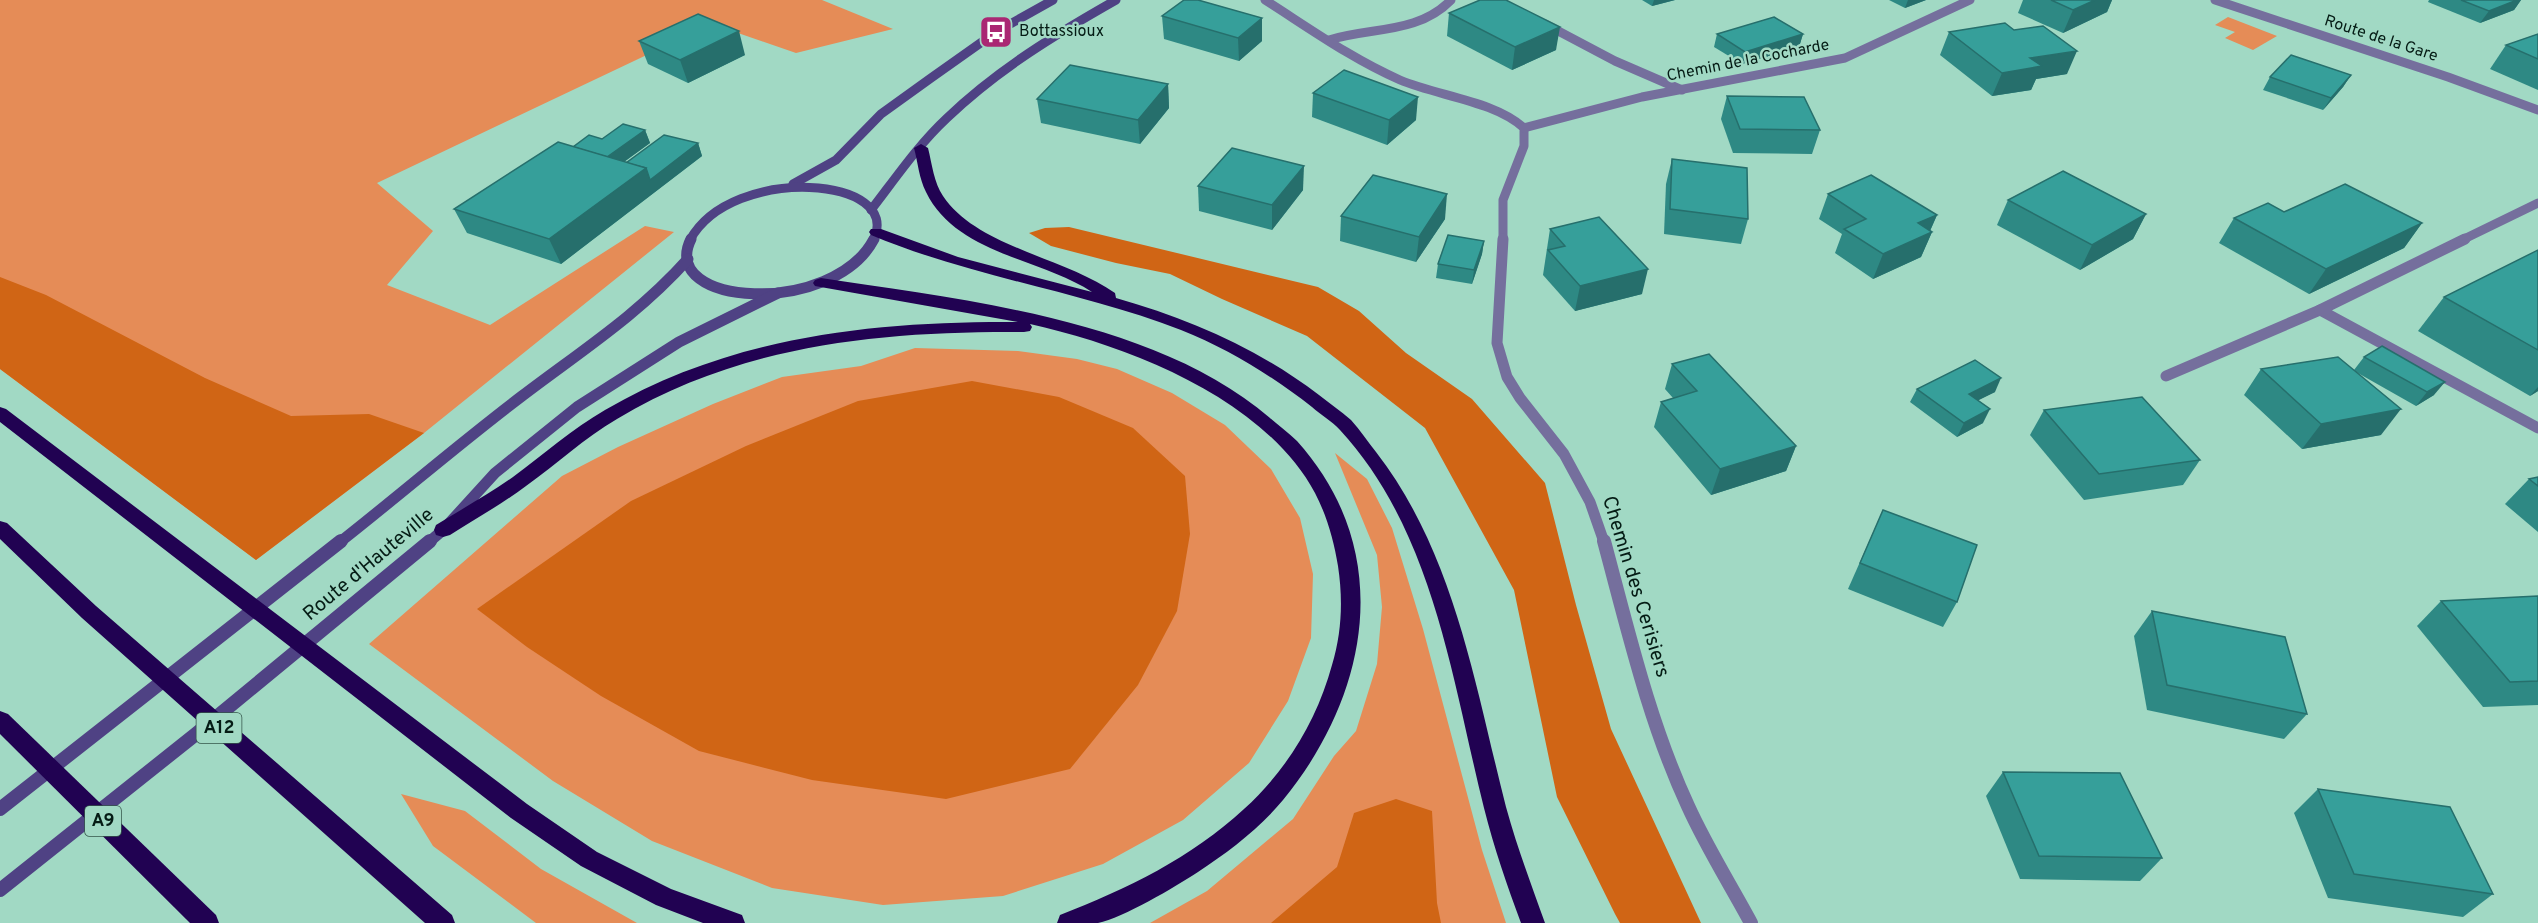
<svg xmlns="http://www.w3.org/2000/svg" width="2538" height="923" viewBox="0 0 2538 923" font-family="Overpass,sans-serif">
<rect width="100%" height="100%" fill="#a1d9c4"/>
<g fill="#e58c57">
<path d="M0,0H822L893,29L796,53L712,24L377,183L433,231L387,285L490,325L645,226L674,232L424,433L256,560L0,369Z"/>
<path d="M2228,17L2277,36L2253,50L2225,38L2235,32L2215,25Z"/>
<path d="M915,348L1018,351L1077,359L1117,369L1172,393L1225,425L1271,469L1300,518L1313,574L1311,638L1288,701L1249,763L1183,820L1103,864L1003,896L883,905L772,888L652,841L553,781L369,644L562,476L618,447L713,404L782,377L861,366Z"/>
<path d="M1335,453L1367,479L1392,528L1423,629L1482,850L1506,923H1150L1207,891L1293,819L1334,756L1356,731L1377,664L1382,607L1377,555Z"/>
<path d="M401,794L465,811L541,869L637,923H536L433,846Z"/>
</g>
<g fill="#d06515">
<path d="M1069,227L1318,287L1359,311L1406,353L1472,399L1545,483L1576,605L1611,729L1701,923H1620L1615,914L1557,797L1514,590L1425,428L1307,336L1222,299L1170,274L1116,263L1051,246L1029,233L1045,228Z"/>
<path d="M0,277L46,295L205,378L291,416L369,414L424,433L256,560L0,369Z"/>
<path d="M972,381L1059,397L1133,428L1185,476L1190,534L1177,611L1138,685L1070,769L946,799L812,780L699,751L601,696L527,647L477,609L631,501L746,446L858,401Z"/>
<path d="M1396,799L1432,811L1437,903L1441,923H1271L1337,867L1354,813Z"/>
</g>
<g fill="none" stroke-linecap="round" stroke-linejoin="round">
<path stroke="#756f9d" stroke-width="9" d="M1329,40C1371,27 1418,34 1451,0"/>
<path stroke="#756f9d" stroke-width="11" d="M2166,376L2320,310"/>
<g stroke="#756f9d" stroke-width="9">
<path d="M1265,0C1309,28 1352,59 1400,80C1438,96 1495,101 1524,128V146L1503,200V240"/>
<path d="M2215,0L2448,77L2538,110"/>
<path d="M1545,24L1615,61L1682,90"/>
<path d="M1524,128L1642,97L1845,58L1970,0"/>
<path d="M2462,240L2538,203"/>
</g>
<g stroke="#756f9d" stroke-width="11">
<path d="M1503,239L1497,343L1507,377L1520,398L1564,454L1590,502L1604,542"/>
<path d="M2465,239L2320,310L2538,428"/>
</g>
<path stroke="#756f9d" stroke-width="14" d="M1604,541C1628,630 1649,722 1688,806C1706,846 1730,884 1751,923"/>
<g stroke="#4f4284" stroke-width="9">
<path d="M793,184L836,160L881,114L931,78L996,32L1053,0"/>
<path d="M871,210C895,179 918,145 947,118C997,70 1056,34 1116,0"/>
<path d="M690,240C732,163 906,177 873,240"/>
</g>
<g stroke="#4f4284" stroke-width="11">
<path d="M691,239C657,307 833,317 874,239"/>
<path d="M340,542C401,494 460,443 522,396C581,351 638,315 688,259"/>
<path d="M429,542L443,530L495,473L577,407L679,342L778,293"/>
</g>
<g stroke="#4f4284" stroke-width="14">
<path d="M0,809L341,541"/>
<path d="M0,890L196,734L430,541"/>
</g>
<g fill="#210252" fill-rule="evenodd">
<path d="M921,144L928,148C932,164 934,183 943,196C977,247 1064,257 1115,293L1116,298C1190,319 1257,348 1319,395C1329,403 1341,411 1351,420C1360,430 1368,442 1376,452C1455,554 1475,686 1506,807C1517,847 1531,884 1545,923H1521C1507,885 1494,848 1484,808C1452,680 1434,532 1340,430C1332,421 1321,415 1312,407C1272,376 1229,349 1181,330C1080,291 971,277 871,235L869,232L871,229H881L958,257L1092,292C1040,258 956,254 926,192C919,178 918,163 914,148Z"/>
<path d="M821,278C966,300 1156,320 1270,418C1279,426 1289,433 1297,441C1396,551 1370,694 1283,800C1259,829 1228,852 1198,872C1175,887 1123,918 1098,923C1086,923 1070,923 1057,923L1060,915C1127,889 1191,858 1244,809C1287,770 1317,720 1332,665C1342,632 1343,599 1338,566C1334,541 1327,516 1315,493C1265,399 1129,346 1030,324L1032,327L1030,331L1024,332C882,331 742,344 617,419C584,438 557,464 526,486C502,504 475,519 450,535L443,537L436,535L434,530L436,525C462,509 489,494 513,477C544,454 572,429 605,410C731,336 875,321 1018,322L815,286L813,283L815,280Z"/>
<path d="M0,407L6,409L527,804L597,852L671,889L742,915L745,923H703L656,905L581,866L511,818L0,422Z"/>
<path d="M0,521L7,523L96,606L452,915L455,923H425L82,618L0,539Z"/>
<path d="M0,711L8,714L216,915L219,923H190L0,734Z"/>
</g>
</g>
<g fill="#2e8984">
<path d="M1642,0H1675L1652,6Z"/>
<path d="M1889,0H1926L1905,8Z"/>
<path d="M2023,0H2112L2107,12L2063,33L2018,13Z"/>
<path d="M2429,0H2521L2514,10L2480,23L2428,2Z"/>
<path d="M1449,13L1556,50L1512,70L1447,36Z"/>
<path d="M1162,16L1262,41L1239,61L1164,39Z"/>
<path d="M1949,32L2067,74L2036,79L2031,90L1992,96L1940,55Z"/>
<path d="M1717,34H1803L1799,47L1742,64L1714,47Z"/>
<path d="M2538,34V90L2490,69L2506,45Z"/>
<path d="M639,41L745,55L688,83L648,64Z"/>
<path d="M2351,75L2343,87L2323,110L2263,90L2270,77Z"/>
<path d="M1168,84L1169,108L1140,144L1041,123L1037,99Z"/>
<path d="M1313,93L1416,120L1387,145L1312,117Z"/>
<path d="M1727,96L1820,130L1812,154L1733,153L1721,119Z"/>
<path d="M645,130L650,143L624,162L626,163L698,143L702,156L561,264L467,233L454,209L602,139Z"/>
<path d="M1672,159L1748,219L1741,244L1664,234L1666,184Z"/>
<path d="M1198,186L1303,190L1272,230L1199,211Z"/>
<path d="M1828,194L1937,215L1930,231L1932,232L1921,257L1873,279L1835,253L1842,234L1819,219Z"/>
<path d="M2008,200L2146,214L2133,239L2080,270L1997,225Z"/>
<path d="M2284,212L2422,223L2404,248L2309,294L2219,243L2234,218Z"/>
<path d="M1341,216L1445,219L1416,262L1340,241Z"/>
<path d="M1550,229L1642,294L1575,311L1543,275Z"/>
<path d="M1484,241L1482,254L1472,284L1436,278L1438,264Z"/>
<path d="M2538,250V391L2530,396L2418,331L2444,297Z"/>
<path d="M2364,357L2434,395L2416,406L2356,372L2381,435L2302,449L2244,395L2261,369L2354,370Z"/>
<path d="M1672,364L1796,446L1786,471L1711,495L1654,427L1661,402L1673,398L1665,389Z"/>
<path d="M1917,389L1995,392L1978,400L1983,423L1957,437L1910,402Z"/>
<path d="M2044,410L2200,460L2183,485L2084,500L2030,435Z"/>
<path d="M2538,477V532L2505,504L2529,479Z"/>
<path d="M1883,510L1957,602L1943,627L1848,589Z"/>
<path d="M2538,596V705L2483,707L2417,626L2441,601Z"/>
<path d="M2152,611L2307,714L2284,739L2147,710L2134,636Z"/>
<path d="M2003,772L2162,858L2140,881L2020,879L1986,796Z"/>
<path d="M2318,789L2493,894L2463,917L2328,898L2294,813Z"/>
</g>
<g fill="#266f6c">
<path d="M1654,0H1675L1652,6Z"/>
<path d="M1908,0H1926L1905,8Z"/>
<path d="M2095,0H2112L2107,12L2063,33L2073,10Z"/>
<path d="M2517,0H2521L2514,10L2480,23L2489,11Z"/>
<path d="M1262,18V41L1239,61L1238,38Z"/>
<path d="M1560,27L1556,50L1512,70L1515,47Z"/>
<path d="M739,31L745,55L688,83L680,60Z"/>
<path d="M1803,34L1799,47L1742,64L1745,52Z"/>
<path d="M2077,51L2067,74L2036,79L2031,90L1992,96L2002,73L2030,58Z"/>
<path d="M2351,75L2343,87L2323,110L2331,98Z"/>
<path d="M1168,84L1169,108L1140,144L1138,120Z"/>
<path d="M1418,97L1416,120L1387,145L1389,120Z"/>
<path d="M645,130L650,143L603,177L598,164Z"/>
<path d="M698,143L702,156L561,264L549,239L646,168Z"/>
<path d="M1304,166L1303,190L1272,230V205Z"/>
<path d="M1447,194L1445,219L1416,262L1419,237Z"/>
<path d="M2146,214L2133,239L2080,270L2092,245Z"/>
<path d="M1937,215L1929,233L1932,232L1921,257L1873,279L1883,254L1918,223Z"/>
<path d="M2422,223L2404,248L2309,294L2326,269Z"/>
<path d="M1484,241L1482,254L1472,284L1474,270Z"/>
<path d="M1648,269L1642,294L1575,311L1580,286Z"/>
<path d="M2001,378L1995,392L1963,408L1969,394Z"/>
<path d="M2445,382L2434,395L2416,406L2427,392Z"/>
<path d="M2538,387V391L2530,396Z"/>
<path d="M1990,409L1983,423L1957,437L1964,423Z"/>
<path d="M2401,409L2381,435L2302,449L2321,424Z"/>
<path d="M1796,446L1786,471L1711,495L1720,469Z"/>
</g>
<g fill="#369f9a" stroke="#266f6c" stroke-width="1.5">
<path d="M1184,0H1198L1262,18L1238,38L1162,16Z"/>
<path d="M1480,0H1506L1560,27L1515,47L1449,13Z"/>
<path d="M2051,0H2095L2073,10Z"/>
<path d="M2461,0H2517L2489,11Z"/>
<path d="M698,14L739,31L680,60L639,41Z"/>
<path d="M1774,17L1803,34L1745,52L1717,34Z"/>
<path d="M2005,23L2014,30L2043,26L2077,51L2030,58L2042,66L2002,73L1949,32Z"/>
<path d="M2538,34V59L2506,45Z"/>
<path d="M2291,55L2351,75L2331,98L2270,77Z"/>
<path d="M1070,65L1168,84L1138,120L1037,99Z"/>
<path d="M1344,70L1418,97L1389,120L1313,93Z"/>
<path d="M1727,96L1804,97L1820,130L1740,129Z"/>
<path d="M623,124L645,130L607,157L573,147L589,135L602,139Z"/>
<path d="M664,135L698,143L650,180L646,168L626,163Z"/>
<path d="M558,142L646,168L549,239L454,209Z"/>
<path d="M1232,148L1304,166L1272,205L1198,186Z"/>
<path d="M1672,159L1747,168L1748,219L1670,209Z"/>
<path d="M2063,171L2146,214L2092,245L2008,200Z"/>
<path d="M1373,175L1447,194L1419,237L1341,216Z"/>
<path d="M1871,175L1937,215L1918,223L1932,232L1883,254L1844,229L1866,219L1828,194Z"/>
<path d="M2345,184L2422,223L2326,269L2234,218L2268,203L2284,212Z"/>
<path d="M1599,217L1648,269L1580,286L1548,250L1565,246L1550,229Z"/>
<path d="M1448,235L1484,241L1474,270L1438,264Z"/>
<path d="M2538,250V350L2444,297Z"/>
<path d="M2382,346L2445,382L2427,392L2364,357Z"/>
<path d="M1709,354L1796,446L1720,469L1661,402L1697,391L1672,364Z"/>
<path d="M2338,357L2401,409L2321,424L2261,369Z"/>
<path d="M1975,360L2001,378L1969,394L1990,409L1964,423L1917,389Z"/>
<path d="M2142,397L2200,460L2099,474L2044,410Z"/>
<path d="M2538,477V486L2529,479Z"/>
<path d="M1883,510L1977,545L1957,602L1860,563Z"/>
<path d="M2538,596V681L2510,682L2441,601Z"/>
<path d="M2152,611L2285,637L2307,714L2167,685Z"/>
<path d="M2003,772L2120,773L2162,858L2039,856Z"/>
<path d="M2318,789L2450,807L2493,894L2354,874Z"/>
</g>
<defs>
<symbol id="bus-square" viewBox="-11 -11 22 22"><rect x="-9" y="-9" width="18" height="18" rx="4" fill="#aa2773" stroke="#a1d9c4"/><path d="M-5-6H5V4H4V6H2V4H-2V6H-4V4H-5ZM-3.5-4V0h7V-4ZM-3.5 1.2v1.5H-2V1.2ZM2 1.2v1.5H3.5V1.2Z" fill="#fff"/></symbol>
</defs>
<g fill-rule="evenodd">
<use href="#bus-square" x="977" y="13" width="38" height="38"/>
</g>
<g text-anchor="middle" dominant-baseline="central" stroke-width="5" stroke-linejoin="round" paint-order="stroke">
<g font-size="16" fill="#051c15" stroke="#a1d9c4" text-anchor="start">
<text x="1019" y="32">Bottassioux</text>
</g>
<g font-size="16" fill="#051c15" stroke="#a1d9c4">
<text transform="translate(2381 39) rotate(18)">Route de la Gare</text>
<text transform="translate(1748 61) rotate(-11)">Chemin de la Cocharde</text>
</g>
<g fill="#a1d9c4" stroke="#34554a" stroke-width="1.5">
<rect x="196.5" y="713" width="45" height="30" rx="4.5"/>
<rect x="85" y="806" width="36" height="30" rx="4.5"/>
</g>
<g font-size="18" font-weight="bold" fill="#051c15">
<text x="219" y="728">A12</text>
<text x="103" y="821">A9</text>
</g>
<g font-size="20" fill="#051c15" stroke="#a1d9c4">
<text transform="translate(369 565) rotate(-40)">Route d'Hauteville</text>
<text transform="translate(1635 587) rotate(73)">Chemin des Cerisiers</text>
</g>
</g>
</svg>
